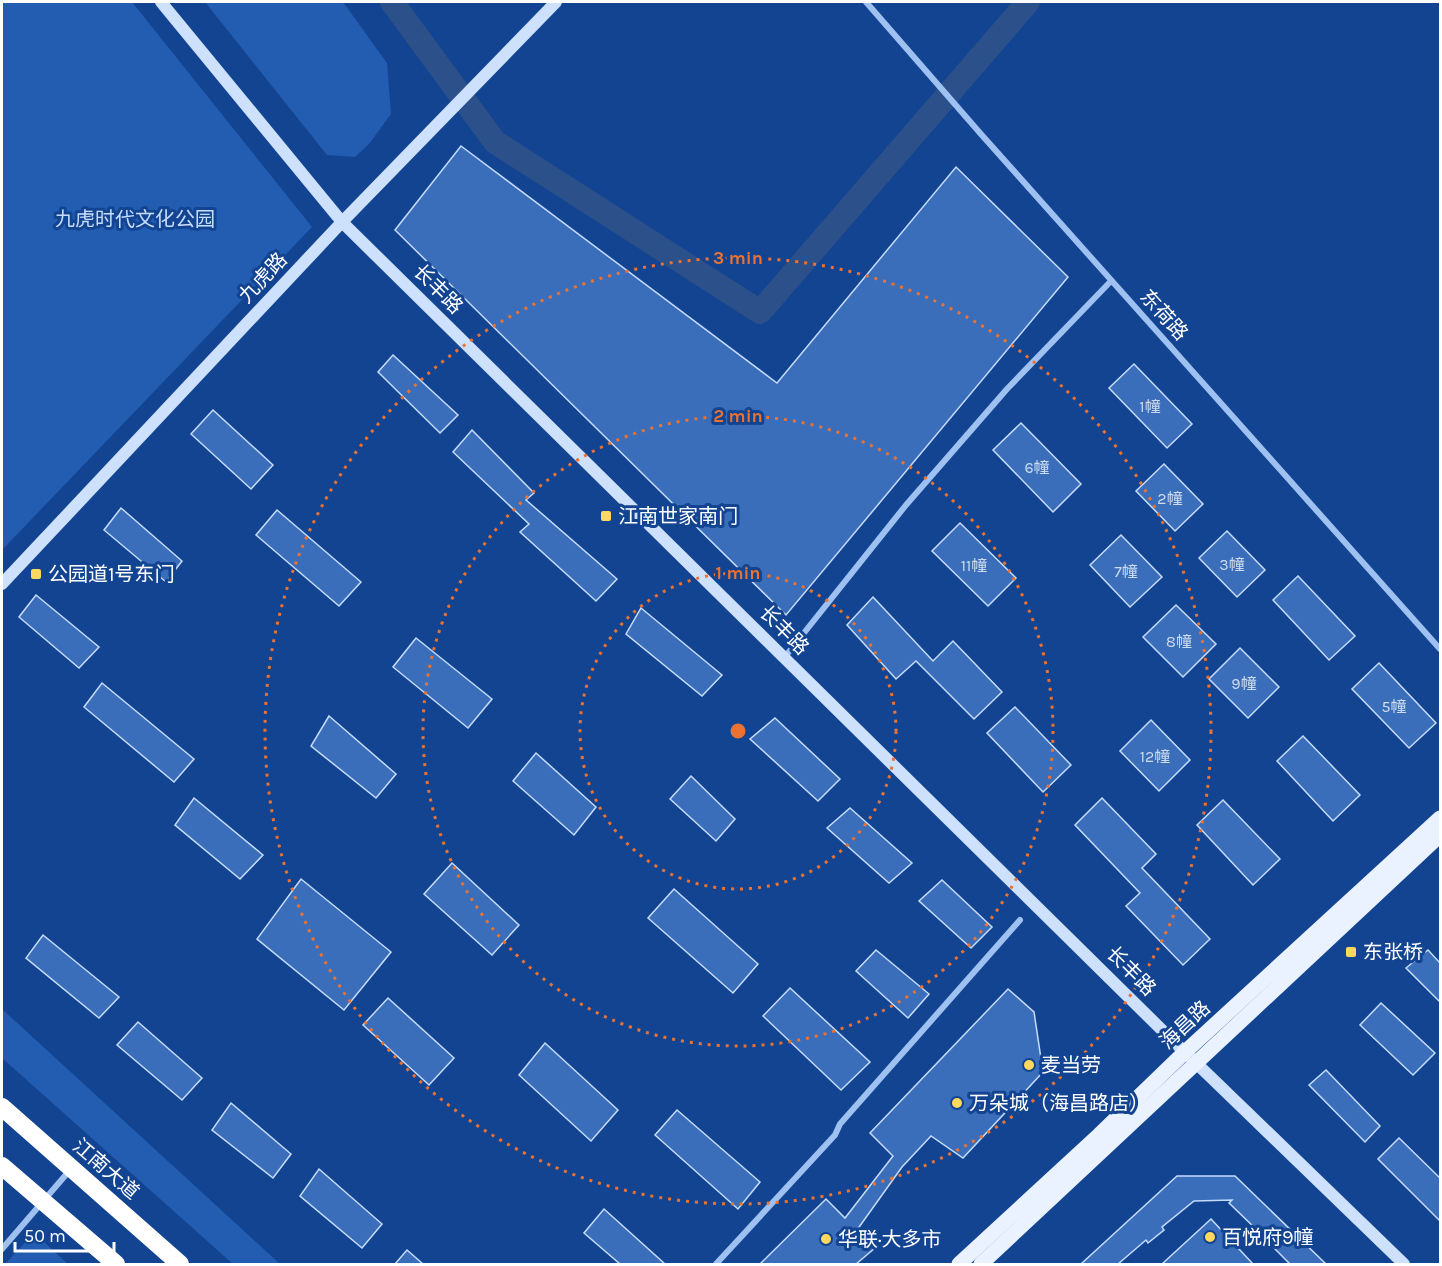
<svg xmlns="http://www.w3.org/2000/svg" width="1442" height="1266" viewBox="0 0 1442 1266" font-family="Karla,'Noto Sans SC',sans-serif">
<rect width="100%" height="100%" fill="#124492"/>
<g fill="#235db1">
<path d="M2,2H132L312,227L2,550Z"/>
<path d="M205,2H343L387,63L391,114L369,144L355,157L327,155Z"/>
<path d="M2,1009L280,1264H233L2,1058Z"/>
<path d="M34,1233L68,1264H5Z"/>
</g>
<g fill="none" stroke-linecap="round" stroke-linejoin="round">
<path stroke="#2b508a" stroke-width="24" d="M392,2L495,142L760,312L1028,2"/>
</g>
<g fill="#3a6eba" stroke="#c6dcfd" stroke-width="1.5">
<path d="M461,146L777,383L956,167L1068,277L786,615L395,230Z"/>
<path d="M393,355L458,415L440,433L378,372Z"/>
<path d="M1134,364L1192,424L1167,448L1109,388Z"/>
<path d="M213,410L273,465L251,489L191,434Z"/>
<path d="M1021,423L1081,484L1053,512L993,450Z"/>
<path d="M472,430L534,493L526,500L617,579L596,601L520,532L529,524L453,452Z"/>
<path d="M1164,464L1203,504L1175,531L1136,491Z"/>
<path d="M121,508L182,561L166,582L104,530Z"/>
<path d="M277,510L361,582L339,606L256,535Z"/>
<path d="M960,523L1016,578L988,606L932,551Z"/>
<path d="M1227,531L1265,570L1237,597L1199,558Z"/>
<path d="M1121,535L1162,577L1130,607L1090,565Z"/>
<path d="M1298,576L1355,636L1329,660L1273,600Z"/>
<path d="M36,595L99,647L79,668L19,617Z"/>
<path d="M873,597L933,661L953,641L1002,692L974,719L916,661L896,679L847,625Z"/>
<path d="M1176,605L1216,644L1183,677L1143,637Z"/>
<path d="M641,608L722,675L702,696L626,634Z"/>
<path d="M416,638L492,699L468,728L393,667Z"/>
<path d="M1240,648L1279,687L1248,718L1209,679Z"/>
<path d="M1379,663L1436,723L1409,748L1352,689Z"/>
<path d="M102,683L194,759L174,782L84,707Z"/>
<path d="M1015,707L1071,765L1043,792L987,733Z"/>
<path d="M329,716L396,774L376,798L311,746Z"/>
<path d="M775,718L840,779L818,801L750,739Z"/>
<path d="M1151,720L1190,760L1159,791L1120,751Z"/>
<path d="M1303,736L1360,795L1333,821L1277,761Z"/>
<path d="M536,753L596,807L574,835L513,781Z"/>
<path d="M691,776L735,819L716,841L670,799Z"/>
<path d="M194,798L263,855L240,879L175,825Z"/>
<path d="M1102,798L1156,854L1142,868L1210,939L1183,965L1126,906L1140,893L1075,825Z"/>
<path d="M1223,800L1280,859L1253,885L1197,825Z"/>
<path d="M850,808L912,863L889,883L827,828Z"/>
<path d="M452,863L519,925L492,955L424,894Z"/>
<path d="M301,879L391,952L344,1010L257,939Z"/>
<path d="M942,880L992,927L971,948L919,901Z"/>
<path d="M674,889L758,964L733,993L648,918Z"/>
<path d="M43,935L119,997L99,1018L26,958Z"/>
<path d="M876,950L929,994L908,1018L856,971Z"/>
<path d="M1428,950L1440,963V1002L1406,968Z"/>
<path d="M790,988L870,1062L841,1090L763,1016Z"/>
<path d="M1008,989L1034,1012L1043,1072L963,1158L931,1136L902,1167L857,1230L875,1248L856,1264H760L826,1199L845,1218L893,1156L870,1133Z"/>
<path d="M388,998L454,1058L429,1085L363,1025Z"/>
<path d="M1381,1003L1435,1053L1413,1075L1360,1025Z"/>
<path d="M138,1022L202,1078L182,1100L117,1045Z"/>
<path d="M545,1043L618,1110L591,1141L519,1075Z"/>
<path d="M1326,1070L1380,1126L1365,1142L1309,1085Z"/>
<path d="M231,1103L291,1154L273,1178L212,1130Z"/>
<path d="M677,1110L760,1182L738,1209L655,1135Z"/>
<path d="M1399,1138L1440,1178V1221L1378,1159Z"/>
<path d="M319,1169L382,1224L362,1248L300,1196Z"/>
<path d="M1177,1176H1235L1326,1264H1290L1270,1244L1273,1242L1257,1227L1255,1228L1229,1203L1232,1200L1194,1201L1162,1227L1164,1230L1148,1243L1146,1240L1118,1264H1081Z"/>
<path d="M604,1209L665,1264H620L584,1233Z"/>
<path d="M1211,1219L1253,1264H1162Z"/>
<path d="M407,1250L423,1264H395Z"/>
</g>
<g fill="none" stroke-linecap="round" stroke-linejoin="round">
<g stroke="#9ec1f2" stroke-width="6">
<path d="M866,2L980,133L1440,649"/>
<path d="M784,658L906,505L1007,389L1111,281"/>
<path d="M2,1249L70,1170"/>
<path d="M716,1264L835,1135L840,1124L1020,920"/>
</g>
<g stroke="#cde0fc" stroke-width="12">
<path d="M161,2L342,222L1164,1032L1404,1264"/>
<path d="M2,584L342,222L556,2"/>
</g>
<g stroke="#eaf1ff" stroke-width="15">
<path d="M959,1264L1099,1135L1185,1052L1440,818"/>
<path d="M981,1264L1440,835"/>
</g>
<g stroke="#fff" stroke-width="18">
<path d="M2,1107L180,1264"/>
<path d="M2,1166L116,1264"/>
</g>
</g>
<g fill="none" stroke="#eb7230" stroke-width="3" stroke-dasharray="3 6">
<circle cx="738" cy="731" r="158"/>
<circle cx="738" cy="731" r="315"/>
<circle cx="738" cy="731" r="473"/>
</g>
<g fill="#ffd860" stroke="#124492" stroke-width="2">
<rect x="600" y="510" width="12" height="12" rx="3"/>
<rect x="30" y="568" width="12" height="12" rx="3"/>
<rect x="1345" y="946" width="12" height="12" rx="3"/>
<circle cx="1029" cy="1065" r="6"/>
<circle cx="957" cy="1103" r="6"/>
<circle cx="1210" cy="1237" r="6"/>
<circle cx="826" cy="1239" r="6"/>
</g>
<g text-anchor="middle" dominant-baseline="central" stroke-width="6" stroke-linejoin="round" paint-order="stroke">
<g font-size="16" fill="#cedbee">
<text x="1150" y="406">1幢</text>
<text x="1037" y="467">6幢</text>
<text x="1170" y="498">2幢</text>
<text x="1232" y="564">3幢</text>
<text x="974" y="565">11幢</text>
<text x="1126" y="571">7幢</text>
<text x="1179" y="641">8幢</text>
<text x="1244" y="683">9幢</text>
<text x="1394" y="706">5幢</text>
<text x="1155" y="756">12幢</text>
</g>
<g font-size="20" fill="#c6dcfd" stroke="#124492">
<text x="135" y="219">九虎时代文化公园</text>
</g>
<g font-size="20" fill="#fff" stroke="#124492">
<text transform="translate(263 278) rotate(-47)">九虎路</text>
<text transform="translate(438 289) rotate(45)">长丰路</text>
<text transform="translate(1164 315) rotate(48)">东荷路</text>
<text transform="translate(784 630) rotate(45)">长丰路</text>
<text transform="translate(1131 971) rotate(45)">长丰路</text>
<text transform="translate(1185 1025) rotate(-43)">海昌路</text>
<text transform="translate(106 1169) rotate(41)">江南大道</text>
</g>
<g font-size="20" fill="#fff" stroke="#124492" text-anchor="start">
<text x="618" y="516">江南世家南门</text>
<text x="48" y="574">公园道1号东门</text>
<text x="1363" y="952">东张桥</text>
<text x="1041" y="1065">麦当劳</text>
<text x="969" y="1103">万朵城（海昌路店）</text>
<text x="1222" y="1237">百悦府9幢</text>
<text x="838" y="1239">华联·大多市</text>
</g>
</g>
<circle cx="738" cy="731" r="9" fill="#eb7230" stroke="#124492" stroke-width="3"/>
<g font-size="18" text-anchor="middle" font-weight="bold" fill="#eb7230" stroke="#124492" stroke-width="6" stroke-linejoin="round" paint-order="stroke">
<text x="738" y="264">3 min</text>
<text x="738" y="422">2 min</text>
<text x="738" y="579">1 min</text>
</g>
<rect width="1442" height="1266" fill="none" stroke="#ffffff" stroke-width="6"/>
<path d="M15 1242v9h99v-9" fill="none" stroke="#ffffff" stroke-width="3"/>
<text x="24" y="1242" font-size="18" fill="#ffffff" stroke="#124492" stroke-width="4.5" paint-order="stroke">50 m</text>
</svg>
